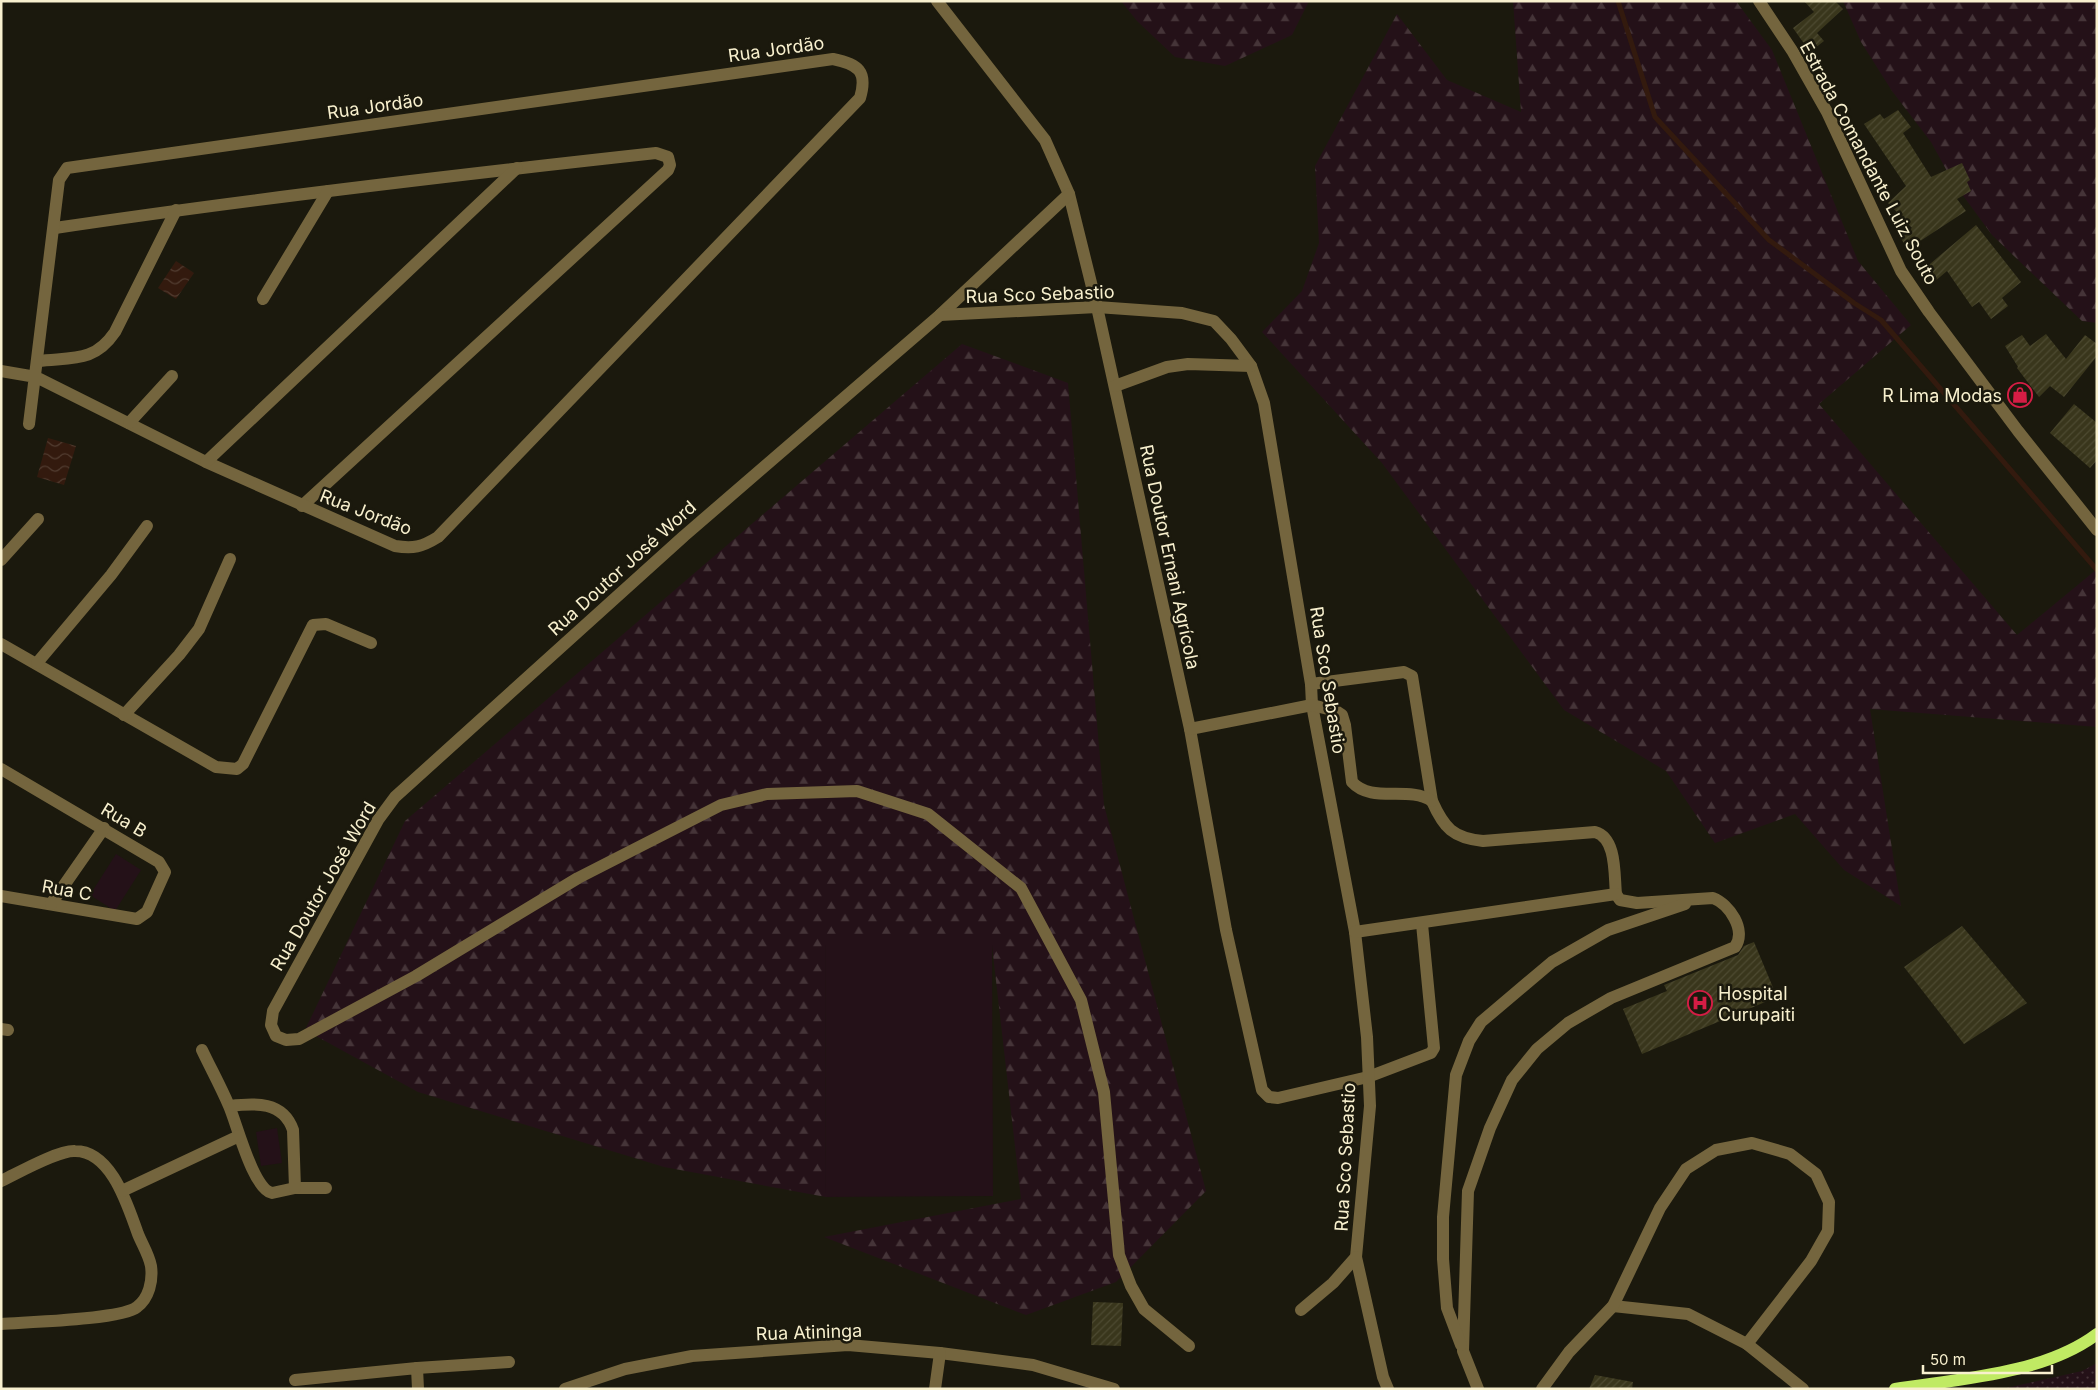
<svg xmlns="http://www.w3.org/2000/svg" width="2098" height="1390" viewBox="0 0 2098 1390" font-family="Inter,sans-serif">
<defs>
<pattern id="grass-dots" width="8" height="8" patternUnits="userSpaceOnUse" patternTransform="scale(1.25)"><rect width="8" height="8" fill="#241118"/><path d="M2 2h.1M6 6h.1" fill="none" stroke="#453438" stroke-width="1.8" stroke-linecap="round"/></pattern>
<pattern id="forest-firs" width="22" height="20" patternUnits="userSpaceOnUse" patternTransform="scale(1.25)"><rect width="22" height="20" fill="#241118"/><path d="M5 1l3.5 6h-7zM16 11l3.5 6h-7z" fill="#453438"/></pattern>
<pattern id="water-waves" width="16" height="10" patternUnits="userSpaceOnUse" patternTransform="scale(1.25)"><rect width="16" height="10" fill="#331a0e"/><path d="M0 5q4-4 8 0t8 0" fill="none" stroke="#513c30"/></pattern>
<pattern id="building-hatch" width="6" height="6" patternUnits="userSpaceOnUse" patternTransform="scale(1.25)"><rect width="6" height="6" fill="#39361c"/><path d="M-1 1l2-2M0 6l6-6M5 7l2-2" fill="none" stroke="#4d4a31"/></pattern>
</defs>
<rect width="100%" height="100%" fill="#1b190d"/>
<path fill="url(#grass-dots)" d="M2097,1363V1389H2002L2082,1371Z"/>
<g fill="url(#forest-firs)">
<path d="M1121,1H1309L1292,35L1225,66L1175,57L1137,21Z"/>
<path d="M1513,1H1736L1772,50L1858,261L1911,325L1819,404L2017,635L2097,569V727L1870,709L1901,906L1844,870L1795,814L1715,843L1666,771L1564,710L1382,463L1262,332L1302,291L1319,243L1315,166L1397,14L1447,80L1521,112Z"/>
<path d="M1843,1H2097V323L2082,321L1992,235L1953,182L1931,142L1892,91L1861,42Z"/>
<path d="M962,344L1068,383L1104,805L1206,1191L1116,1282L1026,1315L824,1237L1021,1199L991,937L825,938L826,1197L664,1167L418,1092L305,1030L405,821Z"/>
</g>
<g fill="#241118">
<path d="M116,854L141,870L115,911L90,895Z"/>
<path d="M992,937L993,1196L826,1197L825,937Z"/>
<path d="M277,1128L282,1163L261,1166L256,1132Z"/>
</g>
<g fill="url(#water-waves)">
<path d="M176,261L194,273L176,299L158,288Z"/>
<path d="M48,438L76,446L64,485L37,477Z"/>
</g>
<g fill="none" stroke-linecap="round" stroke-linejoin="round">
<path stroke="#331a0e" stroke-width="5" d="M1618,1L1655,117L1769,240L1854,303L1881,320L2097,570"/>
</g>
<g fill="url(#building-hatch)">
<path d="M1804,1H1835L1843,9L1817,33L1824,41L1810,52L1793,28L1814,12Z"/>
<path d="M1898,110L1911,127L1903,133L1931,177L1962,163L1970,180L1967,182L1971,191L1957,199L1966,211L1908,249L1899,236L1912,228L1888,203L1906,186L1864,124L1880,114L1884,119Z"/>
<path d="M1976,225L2021,282L2002,298L2008,306L1991,319L1979,302L1972,307L1947,271L1934,282L1924,269Z"/>
<path d="M2046,334L2066,359L2085,335L2097,344V356L2064,397L2050,386L2039,397L2017,368L2018,367L2005,346L2022,335L2030,346Z"/>
<path d="M2074,404L2097,423V460L2090,468L2050,433Z"/>
<path d="M1962,926L2027,1003L1964,1044L1904,967Z"/>
<path d="M1754,942L1777,997L1642,1054L1623,1009L1667,991L1664,985L1738,955L1744,946Z"/>
<path d="M1093,1302L1123,1303L1121,1346L1091,1345Z"/>
<path d="M1595,1375L1633,1382L1632,1389H1589Z"/>
</g>
<g fill="none" stroke-linecap="round" stroke-linejoin="round">
<g stroke="#74653e" stroke-width="12">
<path d="M937,1L1045,140L1069,194L1097,307L1190,729L1226,930L1262,1090L1269,1097L1278,1098L1368,1077L1431,1053L1434,1048L1422,924"/>
<path d="M1759,1L1793,52L1827,112L1901,271L1929,312L2018,431L2097,530"/>
<path d="M1069,194L940,315L684,536L395,797L378,820L273,1011L271,1025L276,1036L286,1040L299,1039L416,976L578,878L721,805L767,794L857,791L928,814L1021,888L1081,1000L1104,1092L1119,1255L1131,1286L1144,1309L1189,1346"/>
<path d="M55,228C255,198 455,175 656,153L668,157L670,165L668,170L302,506"/>
<path d="M263,299L328,191"/>
<path d="M940,315L1097,307L1182,313L1214,321L1231,339L1251,366L1264,403L1311,684L1312,705L1355,932L1367,1037L1370,1106L1356,1257L1333,1283L1301,1310"/>
<path d="M38,361C72,357 94,363 115,332L176,210"/>
<path d="M1,371L36,377L206,462L395,546C413,549 422,547 438,537L860,98C868,71 858,64 833,59L67,168L59,180L29,424"/>
<path d="M1115,386L1167,367L1188,364L1251,366"/>
<path d="M129,423L172,376"/>
<path d="M206,462L517,168"/>
<path d="M1,560L38,519"/>
<path d="M1,644L216,767L237,769L243,764L313,625L326,624L371,643"/>
<path d="M37,663L111,575L147,526"/>
<path d="M1311,684L1404,672L1412,676L1432,801C1444,828 1453,838 1483,841L1595,832C1617,838 1614,875 1616,894L1620,900L1637,903L1713,898C1729,904 1747,930 1735,947L1611,998L1568,1023L1537,1049L1512,1080L1490,1128L1468,1191L1463,1351L1478,1389"/>
<path d="M124,715L179,655L199,629L230,559"/>
<path d="M1190,729L1312,705L1336,711L1342,715L1345,725L1352,782C1372,804 1408,785 1432,801"/>
<path d="M1,769L159,862L165,872L147,912L137,919L1,896"/>
<path d="M51,904L104,828"/>
<path d="M1355,932L1616,894"/>
<path d="M1,1029L8,1030"/>
<path d="M202,1050C211,1069 221,1087 229,1106C237,1124 253,1189 272,1193L295,1188H326"/>
<path d="M230,1106C255,1103 283,1101 293,1130L295,1188"/>
<path d="M1,1181C18,1173 58,1150 75,1151C112,1151 128,1207 138,1234C142,1244 149,1255 151,1266C153,1281 149,1298 137,1307C121,1320 27,1322 1,1324"/>
<path d="M122,1191L239,1136"/>
<path d="M1356,1257L1383,1377L1388,1389"/>
<path d="M1613,1306L1688,1314L1747,1344"/>
<path d="M1461,1345L1447,1308L1443,1259V1217L1456,1075L1469,1041L1481,1022L1552,962L1608,930L1685,904"/>
<path d="M417,1368L509,1362"/>
<path d="M295,1380L417,1368L418,1389"/>
<path d="M565,1389L625,1369L692,1356L848,1345L940,1353L1033,1365L1114,1389"/>
<path d="M935,1389L940,1353"/>
<path d="M1542,1389L1569,1352L1613,1306L1660,1208L1686,1169L1716,1150L1752,1143L1790,1154L1816,1174L1829,1202L1828,1231L1811,1261L1747,1344L1803,1389"/>
</g>
<path stroke="#c0ea63" stroke-width="12" d="M1895,1389C1959,1379 2044,1374 2097,1334"/>
</g>
<defs>
<symbol id="shop-ring" viewBox="-11 -11 22 22"><circle r="9.5" fill="#1b190d" stroke="#d51d45" stroke-width="1.5"/><path d="M-5-2.5h2.3a2.7 3.5 0 0 1 5.4 0H5L5.5 6h-11ZM-1.5-2.5h3a1.5 2.3 0 0 0-3 0Z" fill="#d51d45"/></symbol>
<symbol id="hospital-ring" viewBox="-11 -11 22 22"><circle r="9.5" fill="#1b190d" stroke="#d51d45" stroke-width="1.5"/><path d="M-5-5h3v3.5h4V-5h3V5h-3V1.5h-4V5h-3Z" fill="#d51d45"/></symbol>
</defs>
<g fill-rule="evenodd">
<use href="#shop-ring" x="2006" y="381" width="28" height="28"/>
<use href="#hospital-ring" x="1686" y="989" width="28" height="28"/>
</g>
<g text-anchor="middle" dominant-baseline="central" stroke-width="5" stroke-linejoin="round" paint-order="stroke">
<g font-size="18" fill="#f8f0ce" stroke="#1b190d">
<text transform="translate(776 49) rotate(-8)">Rua Jordão</text>
<text transform="translate(375 106) rotate(-8)">Rua Jordão</text>
<text transform="translate(1869 163) rotate(62)">Estrada Comandante Luiz Souto</text>
<text transform="translate(1040 294) rotate(-2)">Rua Sco Sebastio</text>
<text transform="translate(366 512) rotate(21)">Rua Jordão</text>
<text transform="translate(1170 557) rotate(78)">Rua Doutor Ernani Agrícola</text>
<text transform="translate(622 568) rotate(-42)">Rua Doutor José Word</text>
<text transform="translate(1328 680) rotate(81)">Rua Sco Sebastio</text>
<text transform="translate(124 820) rotate(31)">Rua B</text>
<text transform="translate(323 886) rotate(-60)">Rua Doutor José Word</text>
<text transform="translate(67 890) rotate(10)">Rua C</text>
<text transform="translate(1345 1157) rotate(-87)">Rua Sco Sebastio</text>
<text transform="translate(809 1332) rotate(-2)">Rua Atininga</text>
</g>
<g font-size="18" fill="#f8f0ce" stroke="#1b190d" text-anchor="end">
<text x="2002" y="395">R Lima Modas</text>
<text x="1718" y="993" text-anchor="start">Hospital<tspan x="1718" dy="21">Curupaiti</tspan></text>
</g>
</g>
<rect width="2098" height="1390" fill="none" stroke="#f8f0ce" stroke-width="5"/>
<path d="M1923 1365v8h129v-8" fill="none" stroke="#f8f0ce" stroke-width="2.5"/>
<text x="1930" y="1365" font-size="15" fill="#f8f0ce" stroke="#1b190d" stroke-width="4" paint-order="stroke">50 m</text>
</svg>
